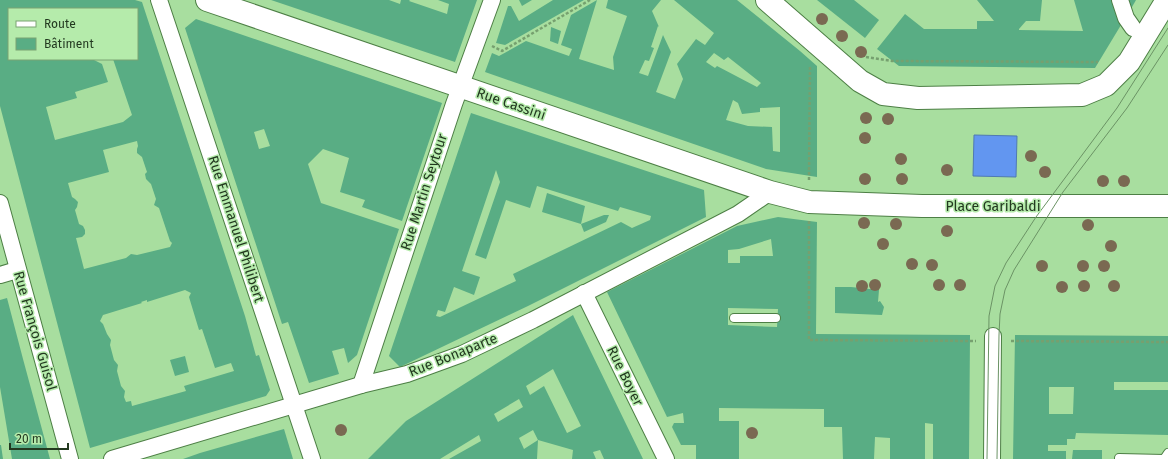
<svg xmlns="http://www.w3.org/2000/svg" width="1168" height="459" viewBox="0 0 1168 459" font-family="'Fira Sans',sans-serif">
<rect width="100%" height="100%" fill="#a8de9f"/>
<path fill="#6296f0" stroke="#4f7ab2" d="M974,135L1017,136L1016,177L973,176Z"/>
<g fill="#59ad84" fill-rule="evenodd">
<path d="M0,0H135L142,2L245,316L256,356L259,355L270,390L266,396L90,448L0,106ZM9,9H137V59H113L132,115L123,122L55,140L46,107L77,98L75,92L108,82L102,64L94,60V59H9ZM137,141L138,146L137,149V153L142,157L147,172L145,174L146,179L151,184L156,199L154,205L159,208L170,241L172,243L170,247L137,255L131,254L126,258L84,269L76,238L82,237L85,234V230L83,226L79,224L75,210L77,207L78,202L75,199L72,197L68,183L109,172L103,150ZM185,290L191,293L189,297L199,330L202,329L215,368L231,363L234,371L184,386L186,391L132,406L131,401L126,402L124,397L125,391L121,386L117,371L118,365L114,360L110,345L111,340L107,334L103,324L100,321L103,315L142,303L141,302L147,300V302Z"/>
<path d="M271,0H389L400,4L401,0H410L409,1L447,14L449,4L438,0H477L455,62Z"/>
<path d="M519,0H532L522,6Z"/>
<path d="M553,0H584L505,45L496,43L508,6H511L519,21Z"/>
<path d="M597,0L579,59L614,70L613,57L627,16L606,8L608,0H661L652,11L659,27L658,26L651,47L654,48L649,61L645,60L639,73L648,76L663,35L671,52L656,92L675,99L683,79L677,64L696,39L705,45L714,33L674,0H737L800,51L817,66V177L766,169L485,72L492,53L499,56L526,41L569,56L572,49L561,45L571,15ZM714,53L724,60L728,57L761,83L757,87L717,66L715,68L706,62ZM733,100L738,103L742,114L760,112V108L780,107V152L773,151L772,127L748,126L726,120Z"/>
<path d="M817,0H854L879,20L865,38Z"/>
<path d="M977,0H1042L1040,21H1026L1019,29V30L1083,31L1074,0H1115L1121,25L1095,68L899,66L877,49L905,14L924,29H977V21H994Z"/>
<path d="M1124,0H1136L1128,14Z"/>
<path d="M196,19L442,103L402,221L362,207L365,200L340,192L349,158L323,149L308,164L321,203L399,229L357,355L348,363L344,348L332,351L339,374L309,383L288,322L282,324L185,28ZM264,129L270,146L259,149L254,132Z"/>
<path d="M551,27L561,31L558,44L550,41Z"/>
<path d="M471,113L704,190L706,217L528,306L400,367L389,356ZM496,170L500,182L475,255L486,259L506,200L530,208L537,186L618,211L620,207L651,216L650,220L632,228L621,222L513,274L516,281L440,317L436,316L438,310L445,312L454,287L474,295L480,277L462,271Z"/>
<path d="M547,193L585,206L581,224L604,215H609L606,222L584,232L581,224L542,212Z"/>
<path d="M778,217L817,222L816,334L970,335L969,459H933V424L925,423V459H890V438L875,437L874,459H843L842,427H824V409L719,408V421H739V459H696V445H681L672,427L674,423H684L683,413L667,417L607,292L737,226ZM771,239L773,256H740V263H728V250L739,249ZM728,308L778,309L777,327L728,325Z"/>
<path d="M835,287H851L879,290L878,302L880,301L884,307L882,315L835,313Z"/>
<path d="M7,298L23,359L50,459H12L0,387V300Z"/>
<path d="M573,315L643,459H604L600,450L593,452L596,459H572L573,450L538,440L537,459H449L481,441L479,435L440,459H368L406,421ZM553,369L581,426L567,433L544,386L530,395L526,386ZM519,399L523,407L498,422L494,414ZM533,430L538,440L524,449L519,438Z"/>
<path d="M1015,335L1168,336V382H1114V390H1168V435L1076,433L1075,439H1067V445H1048V451H1066V459H1013ZM1049,387H1074L1073,414H1049Z"/>
<path d="M185,356L189,372L175,376L170,360Z"/>
<path d="M284,429L293,459H183L200,453Z"/>
<path d="M0,445H1L3,459H0Z"/>
<path d="M1073,450H1102V459H1072Z"/>
</g>
<g fill="none" stroke-linecap="round" stroke-linejoin="round">
<defs>
<g id="lane">
<path d="M734,318H776"/>
<path d="M1119,458L1164,459L1168,453"/>
</g>
<g id="street">
<path d="M159,0L312,459"/>
<path d="M1120,0L1126,18L1133,28"/>
<path d="M0,203L70,459"/>
<path d="M0,275L17,270"/>
<path d="M584,293L666,459"/>
<path d="M361,385L454,104L492,0"/>
<path d="M112,459L361,385L407,374L462,354L533,320L738,214L770,192"/>
<path d="M992,459L993,336"/>
</g>
<g id="secondary">
<path d="M207,0L770,192L809,202L922,206H1168"/>
<path d="M767,0L860,81L883,94L918,98L1082,95L1106,85L1129,62L1167,0"/>
</g>
</defs>
<use href="#lane" stroke="#4d7f45" stroke-width="10"/>
<use href="#street" stroke="#4d7f45" stroke-width="18"/>
<use href="#secondary" stroke="#4d7f45" stroke-width="24"/>
<g stroke="#76a06f" stroke-width="2.5" stroke-dasharray="3 2" stroke-linecap="butt">
<path d="M492,46L502,51L590,0"/>
<path d="M866,57L892,61L1098,62"/>
<path d="M809,180L810,65"/>
<path d="M809,221V340L976,341"/>
<path d="M1011,341L1168,342"/>
</g>
<use href="#lane" stroke="#fff" stroke-width="8"/>
<use href="#street" stroke="#fff" stroke-width="16"/>
<use href="#secondary" stroke="#fff" stroke-width="22"/>
<g stroke="#6b9365" stroke-width="1">
<path d="M987,459L989,316L995,286L1006,263L1036,217L1117,108L1168,28"/>
<path d="M997,459L999,335L1000,314L1005,290L1014,270L1063,192L1127,108L1168,45"/>
</g>
</g>
<g fill="#7a6952">
<circle cx="822" cy="19" r="6"/>
<circle cx="842" cy="36" r="6"/>
<circle cx="861" cy="52" r="6"/>
<circle cx="866" cy="118" r="6"/>
<circle cx="888" cy="119" r="6"/>
<circle cx="865" cy="138" r="6"/>
<circle cx="1031" cy="156" r="6"/>
<circle cx="901" cy="159" r="6"/>
<circle cx="947" cy="170" r="6"/>
<circle cx="1045" cy="172" r="6"/>
<circle cx="865" cy="179" r="6"/>
<circle cx="902" cy="179" r="6"/>
<circle cx="1103" cy="181" r="6"/>
<circle cx="1124" cy="181" r="6"/>
<circle cx="864" cy="223" r="6"/>
<circle cx="896" cy="224" r="6"/>
<circle cx="1088" cy="225" r="6"/>
<circle cx="947" cy="231" r="6"/>
<circle cx="883" cy="244" r="6"/>
<circle cx="1111" cy="246" r="6"/>
<circle cx="912" cy="264" r="6"/>
<circle cx="932" cy="265" r="6"/>
<circle cx="1042" cy="266" r="6"/>
<circle cx="1083" cy="266" r="6"/>
<circle cx="1104" cy="266" r="6"/>
<circle cx="875" cy="285" r="6"/>
<circle cx="939" cy="285" r="6"/>
<circle cx="960" cy="285" r="6"/>
<circle cx="862" cy="286" r="6"/>
<circle cx="1084" cy="286" r="6"/>
<circle cx="1114" cy="286" r="6"/>
<circle cx="1062" cy="287" r="6"/>
<circle cx="341" cy="430" r="6"/>
<circle cx="752" cy="433" r="6"/>
</g>
<g text-anchor="middle" dominant-baseline="central" stroke-width="3" stroke-linejoin="round" paint-order="stroke">
<g font-size="14" fill="#233920" stroke="#b5ebab">
<text transform="translate(511 104) rotate(19)">Rue Cassini</text>
<text transform="translate(424 192) rotate(-72)">Rue Martin Seytour</text>
<text x="993" y="206">Place Garibaldi</text>
<text transform="translate(236 229) rotate(72)">Rue Emmanuel Philibert</text>
<text transform="translate(35 331) rotate(74)">Rue François Guisol</text>
<text transform="translate(453 355) rotate(-22)">Rue Bonaparte</text>
<text transform="translate(625 376) rotate(64)">Rue Boyer</text>
</g>
</g>
<rect x="8" y="8" width="130" height="52" fill="#b5ebab" stroke="#7ba473"/>
<rect x="16" y="21" width="20" height="6" fill="#ffffff" stroke="#7ba473"/>
<text x="44" y="28" font-size="12" fill="#233920">Route</text>
<rect x="16" y="38" width="20" height="12" fill="#59ad84" stroke="#7ba473"/>
<text x="44" y="48" font-size="12" fill="#233920">Bâtiment</text>
<path d="M10 443v6h58v-6" fill="none" stroke="#233920" stroke-width="2"/>
<text x="16" y="443" font-size="12" fill="#233920" stroke="#b5ebab" stroke-width="3" paint-order="stroke">20 m</text>
</svg>
